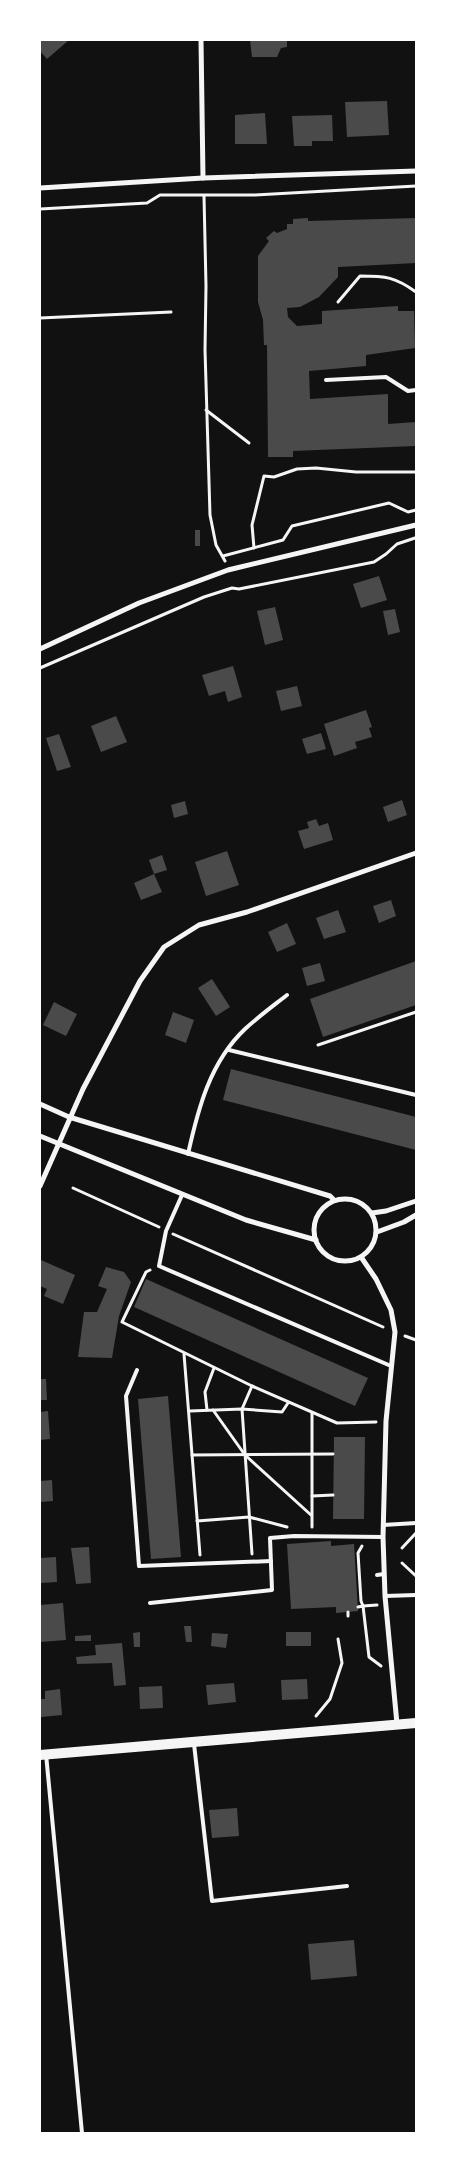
<svg xmlns="http://www.w3.org/2000/svg" width="456" height="2173" viewBox="0 0 456 2173" font-family="'Fira Sans Condensed',sans-serif">
<rect width="100%" height="100%" fill="#111"/>
<g fill="#4a4a4a">
<path d="M41,40H69L47,59L40,51Z"/>
<path d="M250,40H287V47L281,48L277,57H252Z"/>
<path d="M387,101L389,135L347,137L345,102Z"/>
<path d="M265,113L267,144H235V115Z"/>
<path d="M332,115L333,141H312V146H294L292,116Z"/>
<path d="M308,218V221L416,218V263L338,267V277L319,297L300,307L287,308L288,317L297,326L322,324V311L398,306V311H414L415,348L366,355V366L309,371L310,399L388,394V424L416,422V446L293,451V457H268L267,345H264L263,320L258,302V256L269,241L266,238L274,231L277,233L287,229V224H293V219Z"/>
<rect x="195" y="530" width="5" height="16"/>
<path d="M379,576L387,600L361,608L353,584Z"/>
<path d="M275,607L283,640L265,645L257,611Z"/>
<path d="M395,609L400,632L388,635L383,611Z"/>
<path d="M233,666L242,697L228,702L225,691L209,696L202,675Z"/>
<path d="M297,686L302,706L281,711L276,691Z"/>
<path d="M366,710L372,727L369,728L372,737L355,742L357,748L334,756L324,724Z"/>
<path d="M116,716L127,742L101,752L91,726Z"/>
<path d="M321,733L326,749L307,754L302,739Z"/>
<path d="M59,734L71,767L57,771L46,738Z"/>
<path d="M402,800L407,815L388,822L383,807Z"/>
<path d="M185,801L188,814L174,818L171,805Z"/>
<path d="M316,819L319,826L328,823L333,840L304,849L298,831L309,828L307,822Z"/>
<path d="M227,851L239,885L206,896L195,862Z"/>
<path d="M162,855L167,870L154,874L149,860Z"/>
<path d="M154,874L162,892L141,900L134,883Z"/>
<path d="M391,900L396,916L379,923L373,906Z"/>
<path d="M338,910L346,932L324,939L316,918Z"/>
<path d="M287,923L296,944L277,952L268,932Z"/>
<path d="M416,961V1005L323,1037L310,999Z"/>
<path d="M320,963L325,981L307,986L302,968Z"/>
<path d="M212,979L230,1007L216,1016L198,988Z"/>
<path d="M54,1002L77,1014L66,1036L43,1025Z"/>
<path d="M173,1012L194,1020L186,1043L165,1035Z"/>
<path d="M231,1069L416,1117V1150L223,1100Z"/>
<path d="M41,1260L75,1275L63,1304L44,1296L47,1289L40,1286Z"/>
<path d="M106,1267L124,1272L131,1282L119,1316L112,1358L78,1357L84,1312H97L107,1289L98,1286Z"/>
<path d="M146,1279L368,1378L355,1406L134,1307Z"/>
<path d="M40,1379H46L47,1400H40Z"/>
<path d="M168,1396L181,1557L151,1559L138,1399Z"/>
<path d="M48,1411L50,1439L40,1440V1412Z"/>
<path d="M334,1437H365L364,1519H333Z"/>
<path d="M52,1480L53,1501L40,1502V1481Z"/>
<path d="M331,1541V1546L354,1544L358,1611L336,1613V1607L291,1609L287,1544Z"/>
<path d="M89,1547L91,1583L76,1584L71,1548Z"/>
<path d="M56,1557L57,1582L40,1583V1558Z"/>
<path d="M63,1603L66,1640L40,1642V1605Z"/>
<path d="M184,1626H191L192,1642H186Z"/>
<path d="M140,1632V1647H134L133,1633Z"/>
<rect x="286" y="1632" width="25" height="14"/>
<path d="M212,1633L228,1634L226,1648L211,1646Z"/>
<path d="M91,1635V1641H75V1636Z"/>
<path d="M122,1643L126,1685L114,1686L112,1663L77,1664L76,1657L96,1655L95,1645Z"/>
<path d="M307,1679L308,1699L282,1700L281,1680Z"/>
<path d="M234,1683L236,1702L208,1705L206,1685Z"/>
<path d="M162,1686L163,1708L140,1709L139,1687Z"/>
<path d="M60,1689L62,1715L41,1717L40,1699H45V1691Z"/>
<path d="M237,1808L239,1836L212,1838L209,1810Z"/>
<path d="M354,1940L357,1976L311,1980L308,1944Z"/>
</g>
<g fill="none" stroke-linecap="round" stroke-linejoin="round">
<g stroke="#f5f5f5" stroke-width="3">
<path d="M204,196L206,286L205,350L210,515L216,545L225,561"/>
<path d="M40,209L147,203L160,195H255L416,186"/>
<path d="M338,302L360,276C386,276 395,277 416,292"/>
<path d="M40,318L171,312"/>
<path d="M206,410L249,443"/>
<path d="M254,548L252,525L264,476L274,477L297,469L316,468L356,472H416"/>
<path d="M223,556L283,540L292,526L389,503L408,512L416,510"/>
<path d="M40,668L204,597L232,588L239,589L374,562L386,554L397,544L415,538"/>
<path d="M318,1045L416,1012"/>
<path d="M73,1188L159,1227"/>
<path d="M173,1234L383,1327"/>
<path d="M150,1270L146,1272L122,1322L252,1386L337,1423L376,1422"/>
<path d="M405,1336L416,1340"/>
<path d="M184,1354L200,1555"/>
<path d="M252,1386L242,1409L252,1554"/>
<path d="M207,1410L205,1392L214,1368"/>
<path d="M213,1410L245,1455L311,1515"/>
<path d="M190,1411L242,1409L282,1412L288,1403"/>
<path d="M312,1413V1527"/>
<path d="M192,1455L333,1454"/>
<path d="M312,1496L333,1495"/>
<path d="M197,1521L249,1517L287,1527"/>
<path d="M362,1546L358,1553L361,1601L363,1606L377,1605"/>
<path d="M402,1548L416,1533"/>
<path d="M402,1563L416,1576"/>
<path d="M358,1607L363,1606L369,1657L381,1666"/>
<path d="M348,1612V1616"/>
<path d="M316,1716L330,1699L342,1663L338,1639"/>
</g>
<g stroke="#f5f5f5" stroke-width="4">
<path d="M326,380L386,377L408,391L416,390"/>
<path d="M229,1050L416,1095"/>
<path d="M188,1154C198,1109 210,1062 245,1029C258,1017 273,1006 287,995"/>
<path d="M182,1195L166,1231L159,1266L391,1366"/>
<path d="M137,1370L126,1396L139,1566L271,1561"/>
<path d="M383,1525L416,1523"/>
<path d="M377,1575L384,1574"/>
<path d="M385,1596L416,1595"/>
<path d="M150,1603L272,1590L270,1538L294,1536L383,1537"/>
<path d="M194,1744L212,1901L347,1886"/>
<path d="M46,1754L82,2133"/>
</g>
<g stroke="#f5f5f5" stroke-width="5">
<path d="M201,40L203,178"/>
<path d="M40,188L203,178L416,171"/>
<path d="M40,649L139,603L228,570L416,525"/>
<path d="M40,1104L69,1117L330,1196L334,1200"/>
<path d="M40,1136L246,1220L316,1240"/>
<path d="M40,1186L83,1089L140,981L164,947L199,925L247,912L416,853"/>
<circle cx="345" cy="1230" r="31"/>
<path d="M372,1213L386,1211L416,1201"/>
<path d="M377,1232L404,1222L416,1215"/>
<path d="M361,1257L376,1279L391,1310L395,1332L386,1421L383,1537L385,1596L397,1724"/>
</g>
<path stroke="#f5f5f5" stroke-width="10" d="M40,1755L416,1723"/>
</g>
<rect width="456" height="2173" fill="none" stroke="#ffffff" stroke-width="82"/>
</svg>
